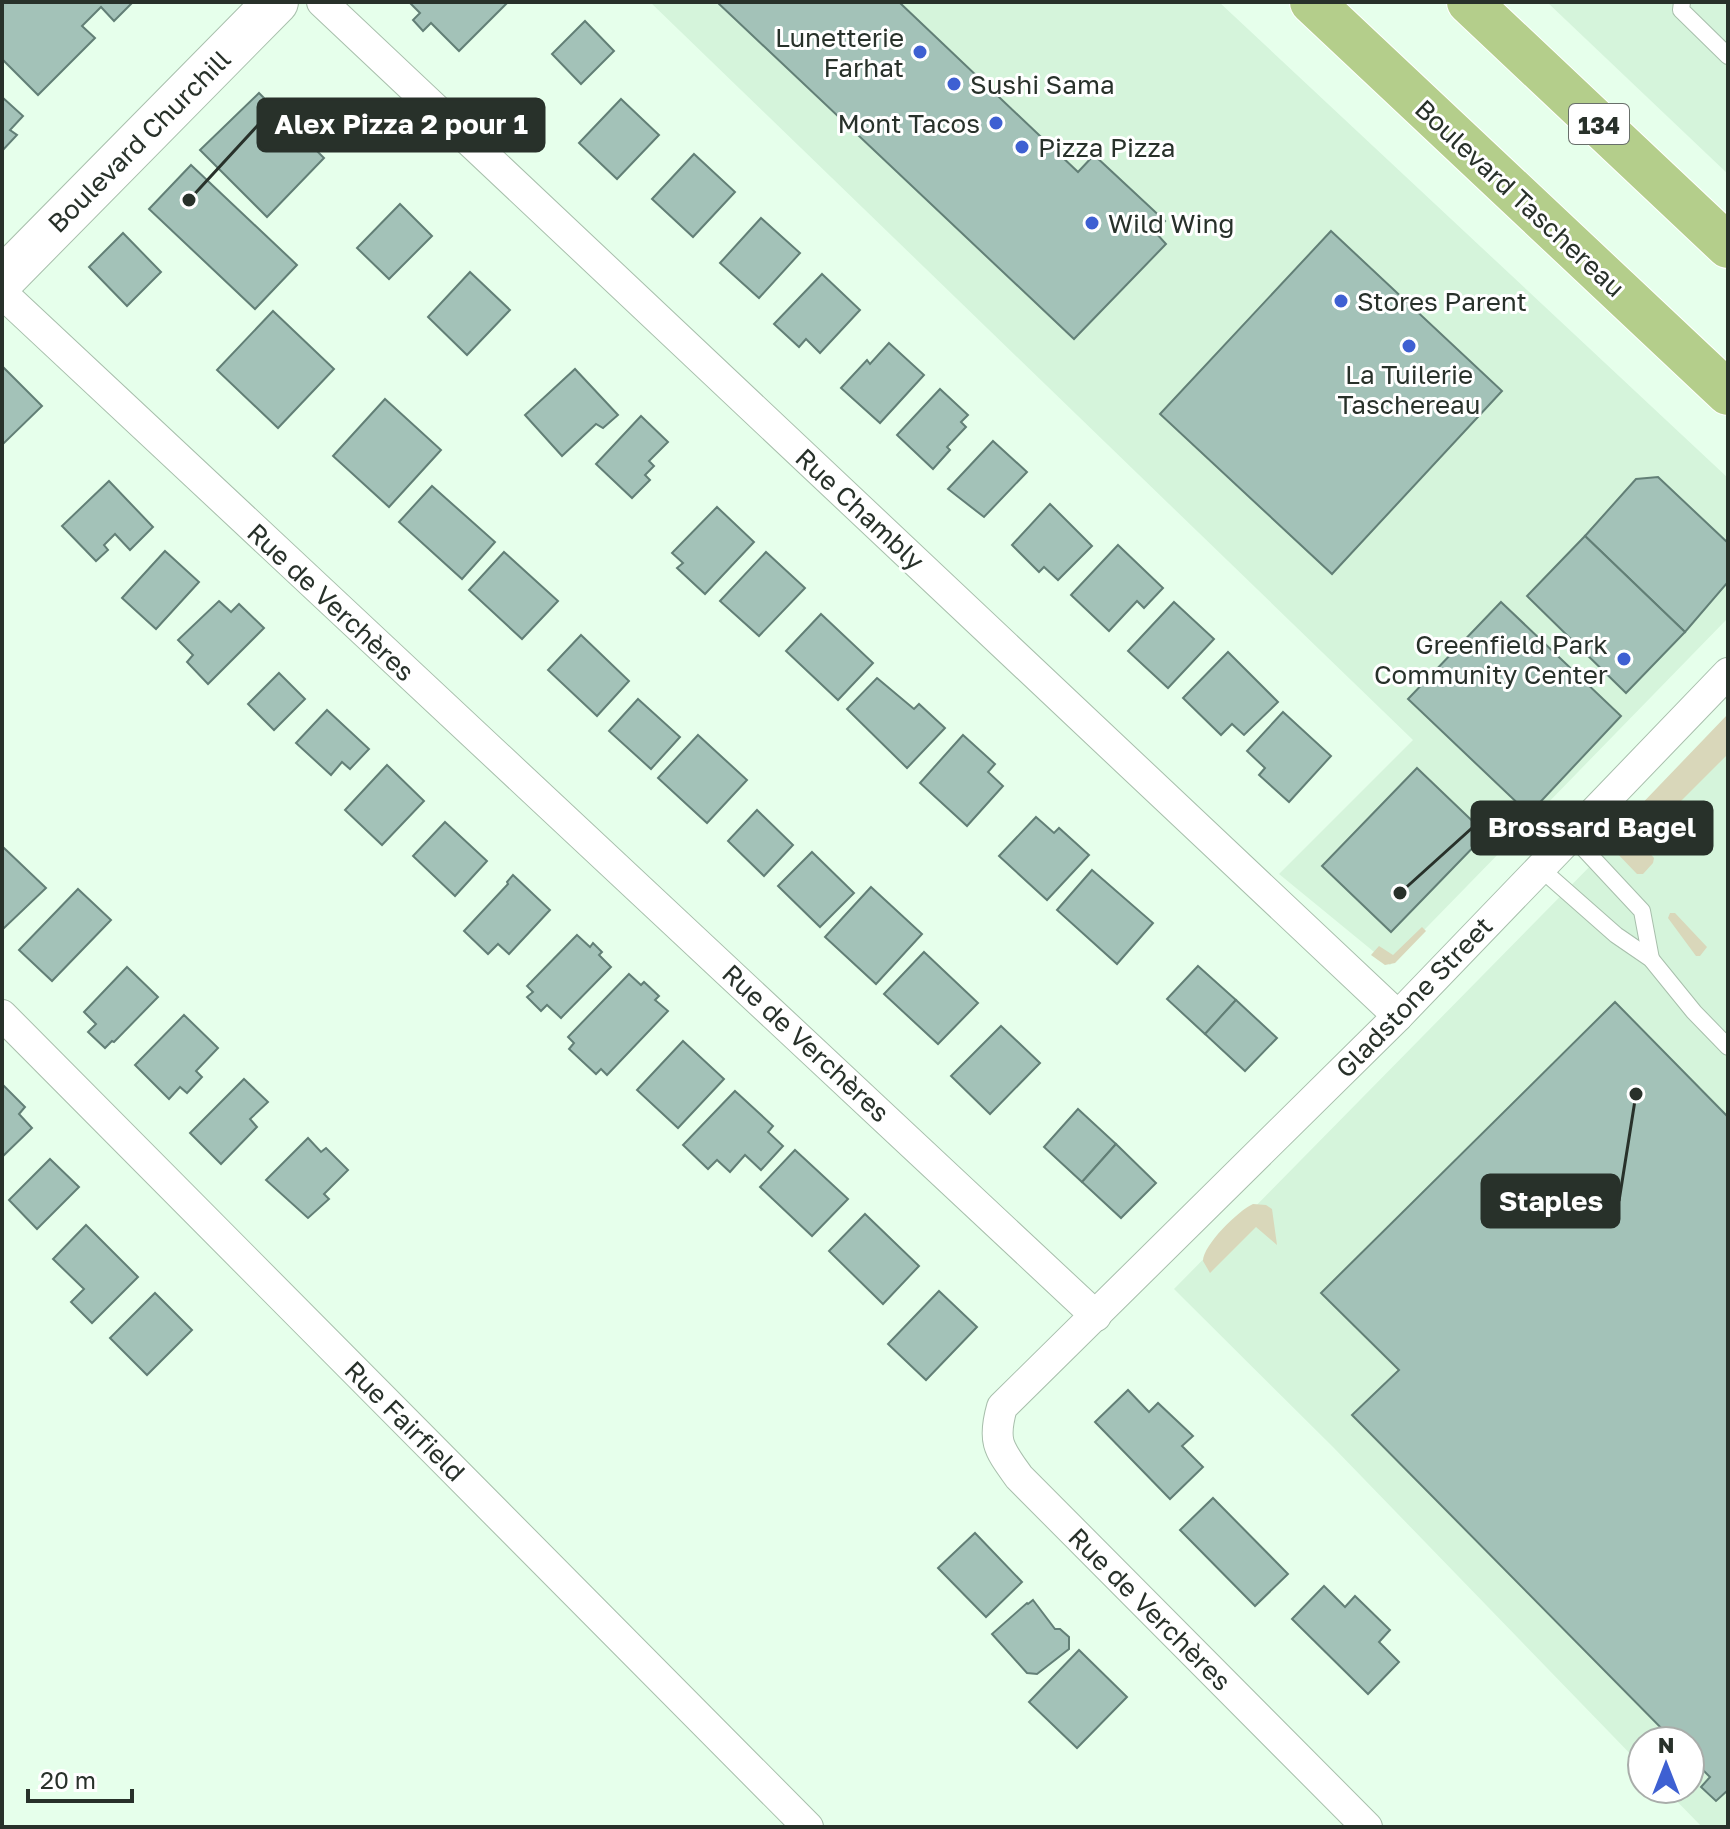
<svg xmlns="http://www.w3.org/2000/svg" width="1730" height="1829" viewBox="0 0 1730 1829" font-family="'Golos Text',sans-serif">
<rect width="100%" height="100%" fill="#e6ffeb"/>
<g fill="#d5f4db">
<path d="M650,2H1219L1728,478V618L1390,965L1279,874L1413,740Z"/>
<path d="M1547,2H1728V174Z"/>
<path d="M1728,726V1827H1702L1665,1789H1690V1741H1642V1766L1333,1447L1174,1289Z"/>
</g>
<g fill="#d9d7ba">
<path d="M1728,714V754L1640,842L1654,858L1653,863L1643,874H1637L1613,849L1610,837Z"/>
<path d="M1670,913H1675L1707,947L1700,956H1696L1668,918Z"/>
<path d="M1422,927L1426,931L1395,963L1385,965L1371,955L1379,946L1393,955Z"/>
<path d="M1253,1204L1266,1205L1272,1209L1277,1245L1256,1227L1210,1273L1203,1261C1203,1245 1239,1210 1253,1204Z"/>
</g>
<g fill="#a3c2b8" stroke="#627f76" stroke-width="2">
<path d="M2,2H133L114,21L101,7L82,26L95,38L38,95L2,59Z"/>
<path d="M409,2H508L459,51L431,23L423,31L413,20L420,13Z"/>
<path d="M717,2H899L1078,172L1094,155L1165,221L1155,232L1166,244L1074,339Z"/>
<path d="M585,21L614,51L581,84L552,54Z"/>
<path d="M259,93L324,158L267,217L200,150Z"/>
<path d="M2,97L23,116L10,130L17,135L2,151Z"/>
<path d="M621,99L659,135L617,179L579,143Z"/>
<path d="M694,154L735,192L693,237L652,199Z"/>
<path d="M191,165L297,265L255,309L149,209Z"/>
<path d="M400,204L432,236L389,279L357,248Z"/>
<path d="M761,218L800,253L759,298L720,263Z"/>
<path d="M1331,231L1502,391L1332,574L1160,414Z"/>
<path d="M123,233L161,272L127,306L89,267Z"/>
<path d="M470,272L510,310L467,355L428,317Z"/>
<path d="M822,274L860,310L820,353L806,339L799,347L774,324Z"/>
<path d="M273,311L334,369L278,428L217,370Z"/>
<path d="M889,343L924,375L880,423L841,388L867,360L870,364Z"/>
<path d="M2,366L42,406L2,445Z"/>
<path d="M575,369L618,415L603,428L596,424L562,456L525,415Z"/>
<path d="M940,389L968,415L961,422L966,427L947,447L950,450L933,469L897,435Z"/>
<path d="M385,399L441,450L389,507L333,456Z"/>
<path d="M641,416L668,442L649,461L654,466L645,475L650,480L632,498L596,464Z"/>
<path d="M993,441L1027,472L984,517L948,489Z"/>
<path d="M1658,477L1728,543V582L1685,632L1585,536L1636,479Z"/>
<path d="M109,481L153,527L130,550L115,534L104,545L108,550L96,561L62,526Z"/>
<path d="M432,486L495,542L462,579L399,522Z"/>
<path d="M1050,504L1092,546L1058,580L1044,567L1039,572L1012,545Z"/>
<path d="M717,507L754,542L705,594L677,568L683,563L672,553Z"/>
<path d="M1585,536L1685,632L1626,693L1527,596Z"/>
<path d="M1118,545L1163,588L1144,608L1137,601L1109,631L1071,595Z"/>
<path d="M165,551L199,582L156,629L122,598Z"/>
<path d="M504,552L558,601L522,639L469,590Z"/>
<path d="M766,552L805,588L759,636L720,601Z"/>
<path d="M219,601L231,612L239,604L264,628L208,684L187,662L193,655L178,640Z"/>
<path d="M1174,602L1214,639L1168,688L1128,651Z"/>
<path d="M1501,602L1621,716L1529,814L1408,699Z"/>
<path d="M821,614L873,663L838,700L786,651Z"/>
<path d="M581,635L629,681L597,716L548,670Z"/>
<path d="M1228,652L1278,702L1244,735L1232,724L1221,735L1183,698Z"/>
<path d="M279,673L305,699L274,730L248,704Z"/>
<path d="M877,678L914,709L919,704L945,728L907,768L847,709Z"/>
<path d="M638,699L680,737L651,769L609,731Z"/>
<path d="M327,710L369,749L350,769L342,762L331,775L296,743Z"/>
<path d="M1283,712L1331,756L1289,802L1259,775L1265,768L1247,751Z"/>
<path d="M698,735L747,780L707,823L658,778Z"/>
<path d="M963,735L995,764L988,772L1003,786L967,826L920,783Z"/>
<path d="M387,765L424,801L382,845L345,810Z"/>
<path d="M1417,768L1486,834L1391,932L1322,866Z"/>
<path d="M757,810L793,845L764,876L728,841Z"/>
<path d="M1036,817L1054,833L1059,828L1089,855L1047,900L999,856Z"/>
<path d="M445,822L487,861L455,896L413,856Z"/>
<path d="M4,848L46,888L2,930V851Z"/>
<path d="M812,852L854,893L820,927L778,886Z"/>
<path d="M1092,870L1153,923L1117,964L1057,910Z"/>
<path d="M513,875L550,910L509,954L498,944L488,954L464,931L508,884L507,882Z"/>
<path d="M871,887L922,934L876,984L825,937Z"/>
<path d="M78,889L111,920L52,981L19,950Z"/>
<path d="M577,935L590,947L593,943L602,952L599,955L611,967L561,1018L547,1005L541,1011L527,997L533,992L527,986Z"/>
<path d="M924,952L978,1003L938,1044L884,994Z"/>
<path d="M1198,966L1236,1000L1205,1034L1167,999Z"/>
<path d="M127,967L158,997L114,1042L112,1041L105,1048L88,1032L96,1024L84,1012Z"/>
<path d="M629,974L641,985L644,982L659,996L655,1000L668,1011L607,1075L601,1069L596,1074L569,1049L574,1043L568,1037Z"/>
<path d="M1236,1000L1277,1038L1245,1071L1205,1034Z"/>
<path d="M1615,1002L1728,1117V1790L1716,1801L1701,1787L1710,1777L1690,1757V1741H1674L1352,1415L1399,1370L1321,1293Z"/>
<path d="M184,1015L218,1048L196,1071L202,1077L187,1093L180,1087L169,1099L135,1065Z"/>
<path d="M1001,1026L1040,1063L990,1114L951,1076Z"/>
<path d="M683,1041L724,1079L678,1128L637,1090Z"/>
<path d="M244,1079L268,1102L250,1119L257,1127L221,1164L190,1133Z"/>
<path d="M3,1085L25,1107L19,1114L32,1128L2,1157Z"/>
<path d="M735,1091L773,1126L768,1132L783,1146L761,1170L745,1155L730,1172L717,1160L708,1169L683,1145Z"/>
<path d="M1078,1109L1116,1144L1082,1182L1044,1147Z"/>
<path d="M308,1138L321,1152L326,1148L348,1170L324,1194L329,1199L308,1218L266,1180Z"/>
<path d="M1116,1144L1156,1183L1121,1218L1082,1182Z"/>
<path d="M795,1150L848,1199L812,1236L760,1187Z"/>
<path d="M50,1159L79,1187L37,1229L9,1200Z"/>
<path d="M865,1214L919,1266L883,1304L829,1251Z"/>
<path d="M86,1225L138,1277L92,1323L71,1302L84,1289L53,1259Z"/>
<path d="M939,1291L977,1327L926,1380L888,1344Z"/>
<path d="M155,1293L192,1330L147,1375L110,1338Z"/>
<path d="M1128,1390L1149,1412L1158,1403L1193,1436L1182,1446L1203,1467L1170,1499L1095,1422Z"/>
<path d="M1213,1498L1288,1574L1255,1606L1180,1530Z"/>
<path d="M975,1533L1022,1582L986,1617L938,1568Z"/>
<path d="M1324,1586L1345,1607L1355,1596L1390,1630L1379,1642L1399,1662L1368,1694L1292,1619Z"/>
<path d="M1033,1600L1055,1629H1060L1069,1637V1649L1037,1674L1027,1673L992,1634L1027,1603L1028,1604Z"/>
<path d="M1079,1650L1127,1697L1077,1748L1029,1702Z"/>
</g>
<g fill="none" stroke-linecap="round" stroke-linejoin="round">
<defs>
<g id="lane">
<path d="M1682,2L1681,10L1728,56"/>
<path d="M1572,836L1642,911L1651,959"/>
<path d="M1540,868L1616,935L1651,959L1694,1012L1728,1047"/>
</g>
<g id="street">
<path d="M322,2L1398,1016"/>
<path d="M2,293L1096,1316"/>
<path d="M2,1015L808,1827"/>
<path d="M1367,1827L1019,1477C999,1449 992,1442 1002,1407L1398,1016L1728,673"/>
</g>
<path id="secondary" d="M2,280L276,2"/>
<g id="primary">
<path d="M1312,2L1728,393"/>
<path d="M1469,2L1728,246"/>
</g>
</defs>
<use href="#lane" stroke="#a8bfac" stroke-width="18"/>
<use href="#street" stroke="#a8bfac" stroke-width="32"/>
<use href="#secondary" stroke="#a8bfac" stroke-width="46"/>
<use href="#primary" stroke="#fff" stroke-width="46"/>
<use href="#lane" stroke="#fff" stroke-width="16"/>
<use href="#street" stroke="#fff" stroke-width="30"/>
<use href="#secondary" stroke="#fff" stroke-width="44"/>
<use href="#primary" stroke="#b4ce8b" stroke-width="44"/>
</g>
<g fill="#3e60d2" stroke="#fff" stroke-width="3">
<circle cx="920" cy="52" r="8"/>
<circle cx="954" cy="84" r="8"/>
<circle cx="996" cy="123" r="8"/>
<circle cx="1022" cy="147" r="8"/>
<circle cx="1092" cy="223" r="8"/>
<circle cx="1341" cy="301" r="8"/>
<circle cx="1409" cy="346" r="8"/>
<circle cx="1624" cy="659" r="8"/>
</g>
<g text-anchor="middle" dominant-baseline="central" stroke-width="6" stroke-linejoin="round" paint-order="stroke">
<rect fill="#fff" stroke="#686f6a" stroke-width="2" x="1569" y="104" width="60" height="40" rx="6"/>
<g font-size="24" font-weight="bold" fill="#28312a">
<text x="1599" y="124">134</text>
</g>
<g font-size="26" fill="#28312a" stroke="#fff" text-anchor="start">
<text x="904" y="37" text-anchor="end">Lunetterie<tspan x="904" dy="30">Farhat</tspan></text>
<text x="970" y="84">Sushi Sama</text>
<text x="980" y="123" text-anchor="end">Mont Tacos</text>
<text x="1038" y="147">Pizza Pizza</text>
<text x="1108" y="223">Wild Wing</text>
<text x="1357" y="301">Stores Parent</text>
<text x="1409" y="374" text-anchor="middle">La Tuilerie<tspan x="1409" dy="30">Taschereau</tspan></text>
<text x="1608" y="644" text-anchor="end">Greenfield Park<tspan x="1608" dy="30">Community Center</tspan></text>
</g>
<g font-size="26" fill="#28312a" stroke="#fff">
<text transform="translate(139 141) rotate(-45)">Boulevard Churchill</text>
<text transform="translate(1520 198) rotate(43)">Boulevard Taschereau</text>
<text transform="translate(860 509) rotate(43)">Rue Chambly</text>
<text transform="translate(331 602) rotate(43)">Rue de Verchères</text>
<text transform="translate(1414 997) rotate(-46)">Gladstone Street</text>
<text transform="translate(806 1043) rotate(43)">Rue de Verchères</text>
<text transform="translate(405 1421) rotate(45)">Rue Fairfield</text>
<text transform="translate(1150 1609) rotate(45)">Rue de Verchères</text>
</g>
</g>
<path fill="none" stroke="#28312a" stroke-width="3" d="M189 200L258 125M1400 893L1472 828M1636 1094L1619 1201"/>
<g fill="#28312a" stroke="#fff" stroke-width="3">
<circle cx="189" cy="200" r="8"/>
<circle cx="1400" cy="893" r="8"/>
<circle cx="1636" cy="1094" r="8"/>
</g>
<g fill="#28312a" stroke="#28312a" stroke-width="3">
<rect x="258" y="99" width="286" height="52" rx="8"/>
<rect x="1472" y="802" width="240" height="52" rx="8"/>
<rect x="1482" y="1175" width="137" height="52" rx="8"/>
</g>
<g font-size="28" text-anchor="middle" font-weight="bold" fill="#fff">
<text x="401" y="134">Alex Pizza 2 pour 1</text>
<text x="1592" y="837">Brossard Bagel</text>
<text x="1551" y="1211">Staples</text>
</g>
<rect width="1730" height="1829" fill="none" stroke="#28312a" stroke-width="8"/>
<g transform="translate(1666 1765)"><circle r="38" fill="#ffffff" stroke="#a9adaa" stroke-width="2"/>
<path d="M0-6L14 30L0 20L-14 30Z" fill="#3e60d2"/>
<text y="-12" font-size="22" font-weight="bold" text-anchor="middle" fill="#28312a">N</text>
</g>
<path d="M28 1789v12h104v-12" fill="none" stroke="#28312a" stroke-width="4"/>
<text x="40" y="1789" font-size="24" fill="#28312a" stroke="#ffffff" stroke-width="6" paint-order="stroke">20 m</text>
</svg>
